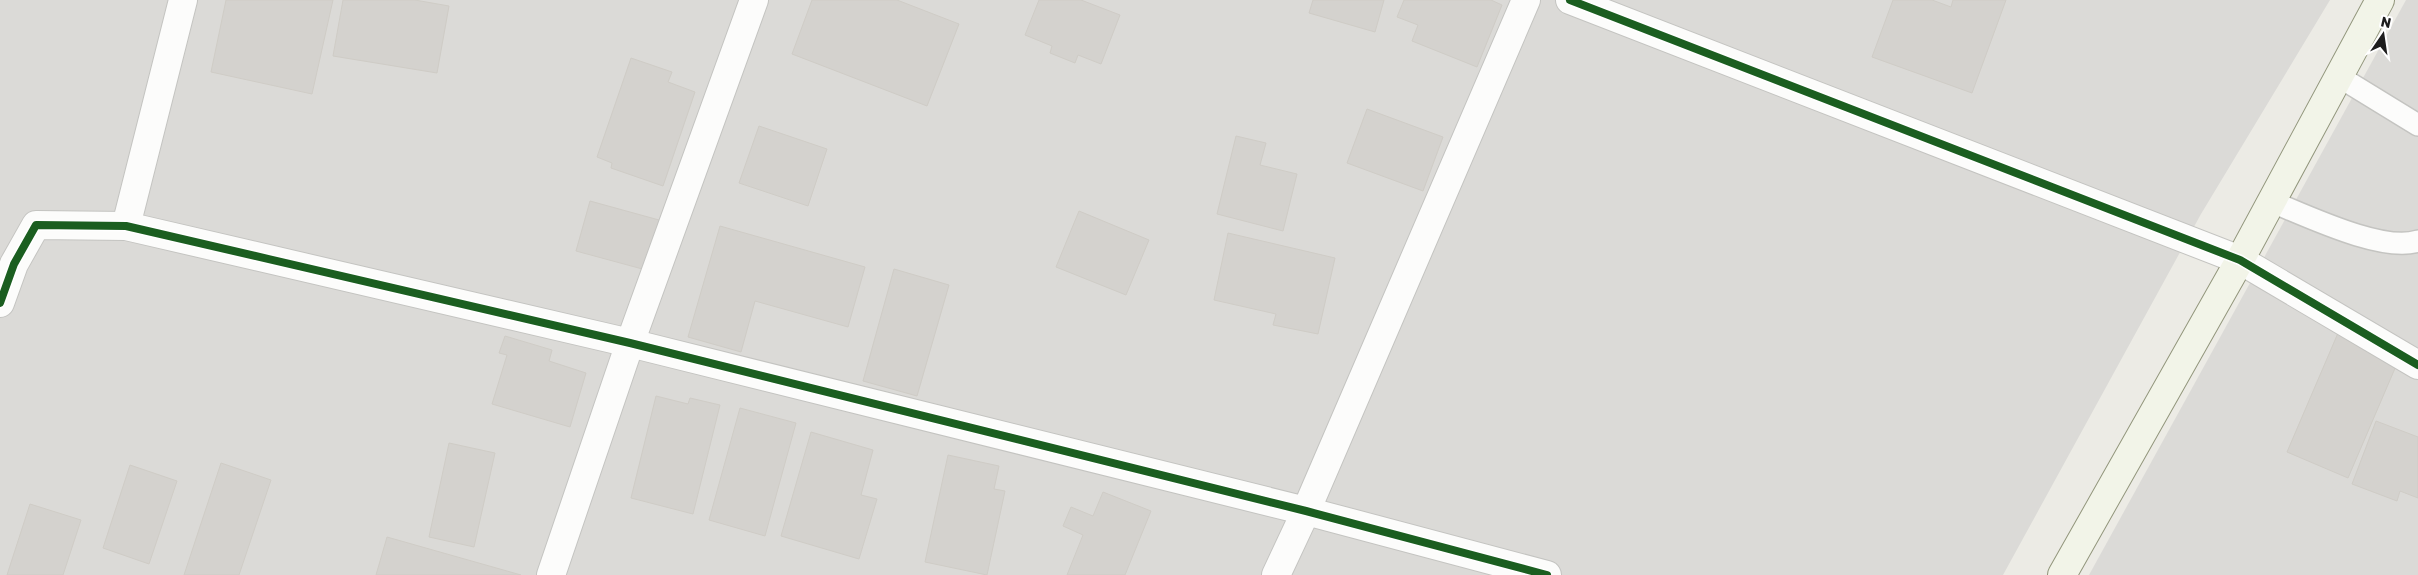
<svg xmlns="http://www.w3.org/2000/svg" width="2418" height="575" viewBox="0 0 2418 575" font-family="Rubik,sans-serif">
<rect width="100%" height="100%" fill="#ecebe5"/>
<g fill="#dbdad7">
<path d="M0,0H2330L2201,214L2003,575H0Z"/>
<path d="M2406,0H2418V575H2089Z"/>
</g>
<g fill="#d4d2ce" stroke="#cfccc6">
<path d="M226,0H333L312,94L211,72Z"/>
<path d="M343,0H415L449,6L437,73L333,56Z"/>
<path d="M812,0H897L959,24L927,106L792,54Z"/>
<path d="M1039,0H1081L1120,15L1101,64L1078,55L1075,63L1050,53L1052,46L1025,35Z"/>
<path d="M1313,0H1384L1375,32L1309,13Z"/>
<path d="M1404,0H1491L1502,5L1477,67L1412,41L1418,25L1397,17Z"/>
<path d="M1893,0H1932L1951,7L1953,0H2006L1972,93L1872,57Z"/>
<path d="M631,58L672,72L668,82L695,92L663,186L611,168L612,163L597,157Z"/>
<path d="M1367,109L1443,137L1423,191L1347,163Z"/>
<path d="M759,126L827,149L808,206L739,183Z"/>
<path d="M1236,136L1266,143L1260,165L1297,174L1283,231L1217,214Z"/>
<path d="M590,201L659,220L646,270L576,251Z"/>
<path d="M1079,211L1149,240L1126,295L1056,267Z"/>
<path d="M720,226L865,267L848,327L755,301L741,352L688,337Z"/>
<path d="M1228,233L1335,258L1318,334L1273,325L1276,314L1214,300Z"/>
<path d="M894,269L949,285L917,396L863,381Z"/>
<path d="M2338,333L2399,359L2348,478L2287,452Z"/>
<path d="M505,336L552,350L549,361L586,373L570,427L492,404L507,355L499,353Z"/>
<path d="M656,396L688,404L690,398L720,405L693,514L631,498Z"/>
<path d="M740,408L796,423L765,536L709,520Z"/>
<path d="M2376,421L2418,437V498L2400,491L2397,501L2352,484Z"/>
<path d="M811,432L873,450L861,495L877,499L859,559L781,536Z"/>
<path d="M449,443L495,453L474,547L429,537Z"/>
<path d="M948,455L999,466L994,489L1005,491L987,575L925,562Z"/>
<path d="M221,463L271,480L239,575H184Z"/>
<path d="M130,465L177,481L149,564L103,548Z"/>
<path d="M1103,492L1151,511L1125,575H1067L1083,535L1063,526L1071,507L1093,516Z"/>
<path d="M30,504L81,520L63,575H7Z"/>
<path d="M387,537L521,575H376Z"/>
</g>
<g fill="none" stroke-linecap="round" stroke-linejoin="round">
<defs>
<g id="lane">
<path d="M2338,76L2418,125"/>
<path d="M2270,201C2305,215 2383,253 2418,241"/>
</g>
<g id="street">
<path d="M1570,0L2240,260L2418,365"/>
<path d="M126,226L183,0"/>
<path d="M0,303L14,264L36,225L126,226L630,343L1306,511L1547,575"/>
<path d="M551,575L630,343L754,0"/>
<path d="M1276,575L1306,511L1526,0"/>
</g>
<path id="secondary" d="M2062,575L2240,260L2380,0"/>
</defs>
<use href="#lane" stroke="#c4c4c1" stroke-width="24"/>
<use href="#street" stroke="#c4c4c1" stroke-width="30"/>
<use href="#secondary" stroke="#92967c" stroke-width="30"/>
<use href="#lane" stroke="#fcfcfb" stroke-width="21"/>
<use href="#street" stroke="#fcfcfb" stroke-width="28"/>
<use href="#secondary" stroke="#f2f4e8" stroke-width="28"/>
<defs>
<g id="cycleway">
<path d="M1570,0L2240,260L2418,365"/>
<path d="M0,303L14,264L36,225L126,226L630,343L1306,511L1547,575"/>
</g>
</defs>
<use href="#cycleway" stroke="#fff" stroke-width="11"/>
<use href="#cycleway" stroke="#1b5e20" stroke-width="8"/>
</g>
<g transform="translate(2383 35) rotate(13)" stroke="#ffffff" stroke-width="4" paint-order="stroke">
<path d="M0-4L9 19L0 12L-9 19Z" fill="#1d1d1d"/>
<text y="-8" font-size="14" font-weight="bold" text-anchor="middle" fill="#1d1d1d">N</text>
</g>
</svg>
